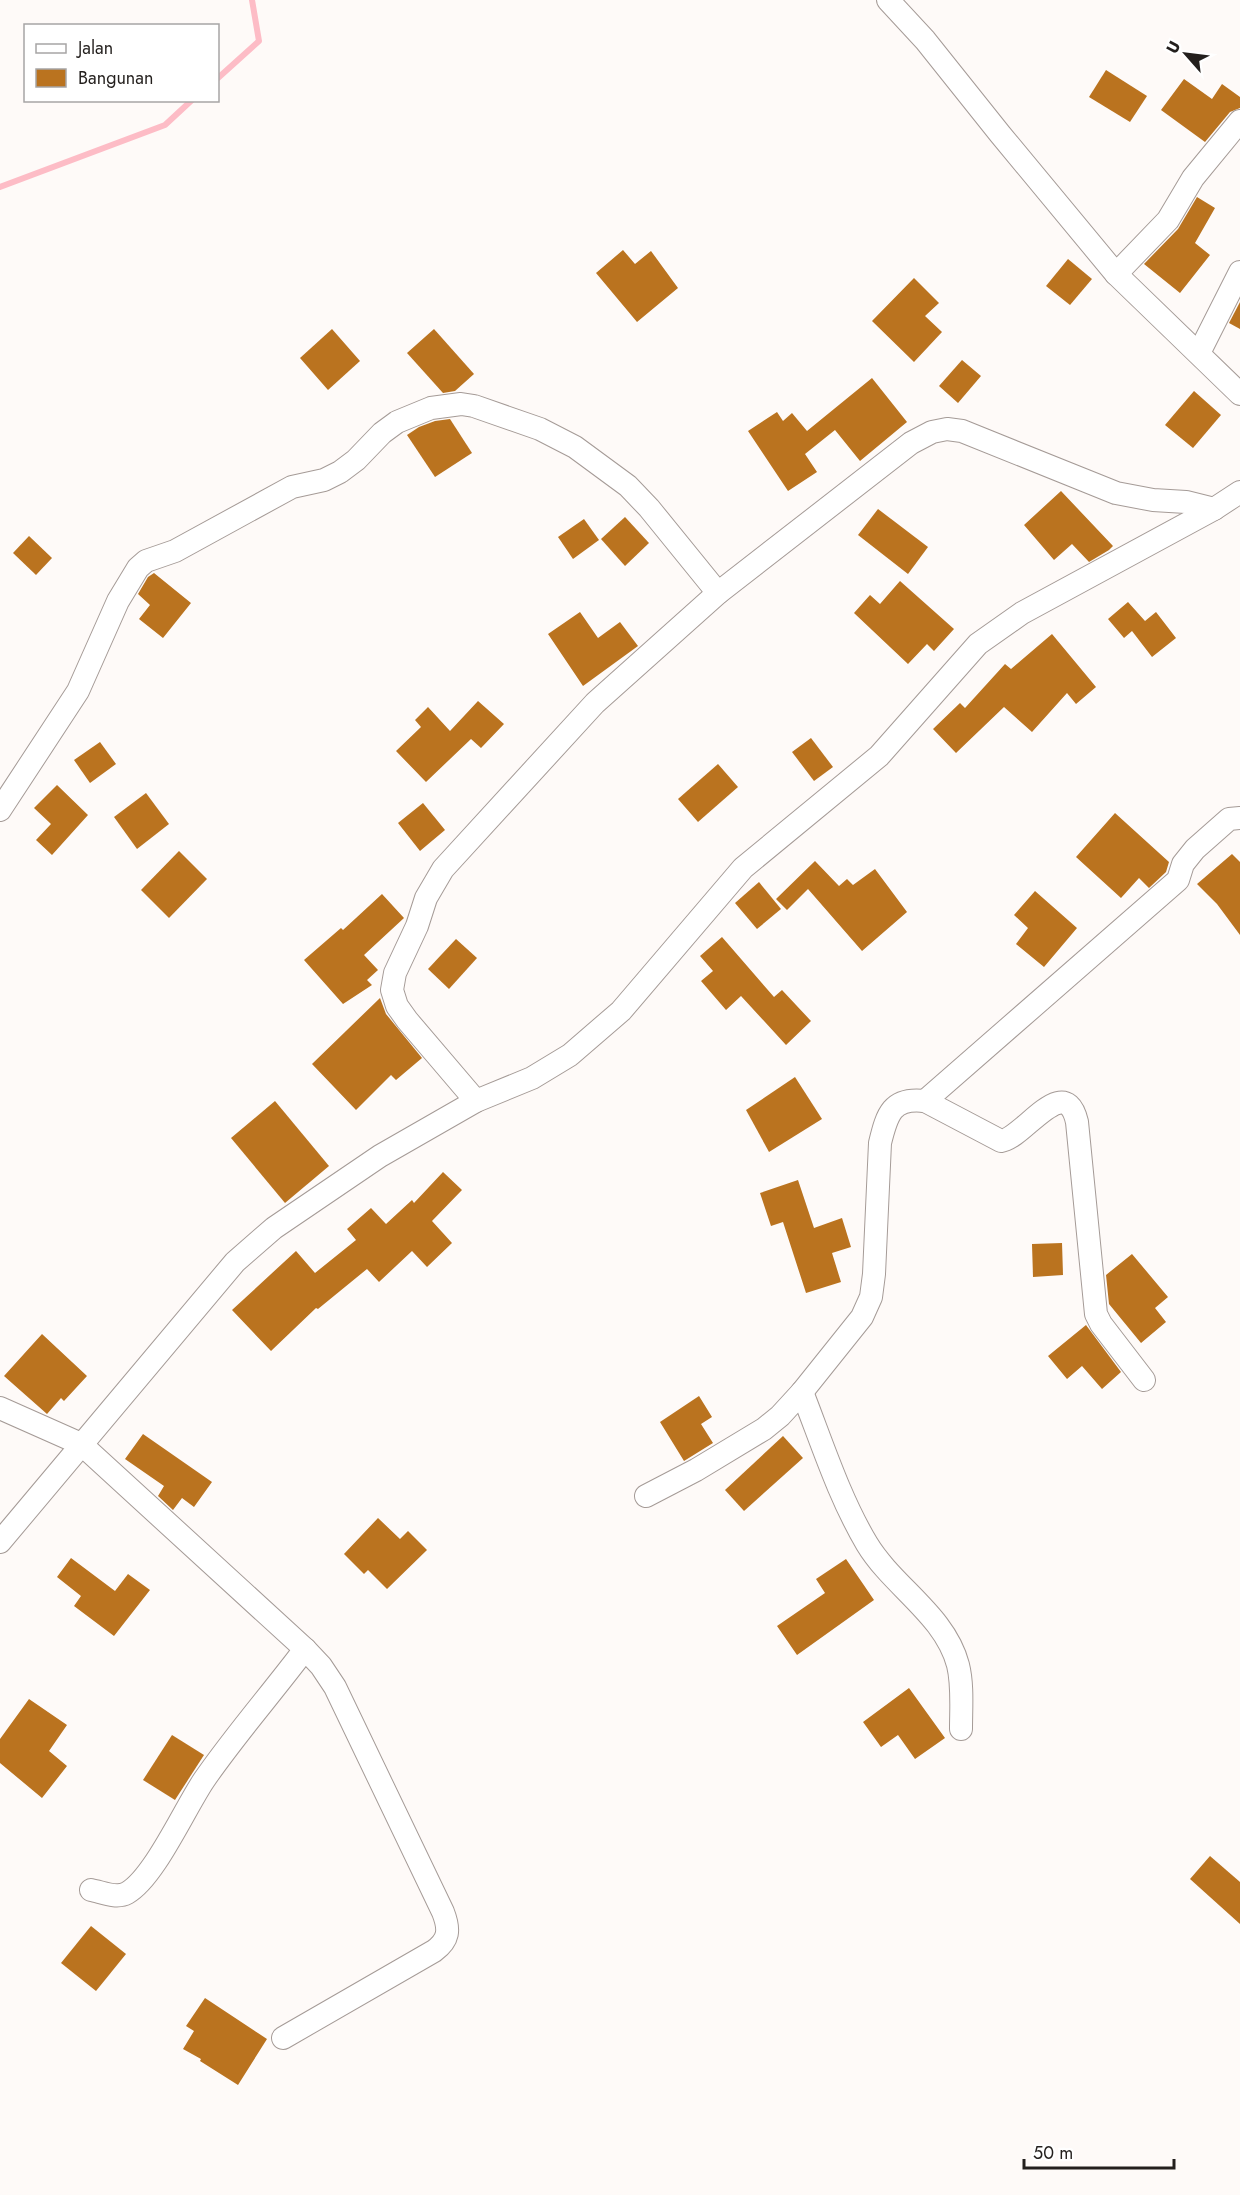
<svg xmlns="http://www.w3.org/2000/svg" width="1240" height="2195" viewBox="0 0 1240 2195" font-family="Jost,sans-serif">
<rect width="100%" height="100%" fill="#fefaf8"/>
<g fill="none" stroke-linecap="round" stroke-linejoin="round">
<g stroke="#fdbcc6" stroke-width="6">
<path d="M218,78L259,41L252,0"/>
<path d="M0,187L165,125L192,100"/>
</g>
</g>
<g fill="#ba731f">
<path d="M1106,70L1147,96L1130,122L1089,97Z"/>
<path d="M1184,79L1212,99L1222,84L1240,97V108L1230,112L1205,142L1161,110Z"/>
<path d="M1197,197L1215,208L1195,243L1210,255L1180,293L1144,264L1178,229Z"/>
<path d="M623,250L635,264L651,251L678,288L637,322L596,273Z"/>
<path d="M1068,259L1092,279L1070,305L1046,286Z"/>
<path d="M914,278L939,303L925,316L942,332L914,362L872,321Z"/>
<path d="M1240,302V329L1229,323Z"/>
<path d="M332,329L360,361L328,390L300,358Z"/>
<path d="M434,329L474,374L455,391L443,393L407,353Z"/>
<path d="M962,360L981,376L958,403L939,386Z"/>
<path d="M872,378L907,422L860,461L835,430L805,454L817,472L788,491L748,431L777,412L783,421L792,413L807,431Z"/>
<path d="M1194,391L1221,415L1193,448L1165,425Z"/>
<path d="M450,419L472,453L435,477L407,435L419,427L435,421Z"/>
<path d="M1061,491L1113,546L1109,550L1089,562L1072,544L1054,560L1024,525Z"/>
<path d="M878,509L928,547L908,574L858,535Z"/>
<path d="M625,517L649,543L625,566L601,539Z"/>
<path d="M584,519L599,540L573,559L558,537Z"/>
<path d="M29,536L52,558L36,575L13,553Z"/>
<path d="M154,573L191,603L163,638L139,619L150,605L138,594L148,577Z"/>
<path d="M900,581L954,629L934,651L927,644L908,664L854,613L870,595L880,604Z"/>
<path d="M1128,602L1145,621L1156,612L1176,638L1152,657L1132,631L1124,638L1108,619Z"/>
<path d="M580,612L598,638L620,622L638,646L583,686L548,634Z"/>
<path d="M1052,634L1096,687L1076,704L1067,693L1032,732L1004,707L956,753L933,729L960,703L965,708L1005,664L1011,669Z"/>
<path d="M478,701L504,724L481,748L471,739L426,782L396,751L421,727L415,720L428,707L450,731Z"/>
<path d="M811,738L833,767L814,781L792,752Z"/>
<path d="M100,742L116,764L90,783L74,760Z"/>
<path d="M718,764L738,787L698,822L678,799Z"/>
<path d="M57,785L88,815L52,855L36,840L51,824L34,808Z"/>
<path d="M146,793L169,824L137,849L114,817Z"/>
<path d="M423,803L445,830L420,851L398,823Z"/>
<path d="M1115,813L1169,862L1166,872L1149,888L1139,878L1121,898L1076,857Z"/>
<path d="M179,851L207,879L169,918L141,890Z"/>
<path d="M1232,854L1240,862V935L1217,904L1197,884Z"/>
<path d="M815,861L839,886L847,879L853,885L875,869L907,912L862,951L808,889L787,910L776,899Z"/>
<path d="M759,882L781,909L757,929L735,903Z"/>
<path d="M1035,891L1077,928L1044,967L1016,944L1028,928L1014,915Z"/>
<path d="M382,894L404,918L364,955L378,970L367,980L372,985L343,1004L304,960L341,928L343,930Z"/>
<path d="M722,937L774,997L782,990L811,1021L786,1045L741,996L726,1010L701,981L713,971L700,956Z"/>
<path d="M456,939L477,958L449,989L428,969Z"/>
<path d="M380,998L386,1014L422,1058L396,1080L391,1075L356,1110L312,1064Z"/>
<path d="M795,1077L822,1119L769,1152L746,1110Z"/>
<path d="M275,1101L329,1166L285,1203L231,1138Z"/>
<path d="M443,1172L462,1190L432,1221L452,1243L427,1267L412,1251L379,1282L367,1269L318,1309L316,1308L271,1351L232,1310L296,1251L315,1273L356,1240L347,1229L371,1208L386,1224L412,1200L414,1203Z"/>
<path d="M798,1180L814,1228L842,1218L851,1247L832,1253L841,1282L806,1293L783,1222L771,1226L760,1193Z"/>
<path d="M1062,1243L1063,1275L1033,1277L1032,1244Z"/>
<path d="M1132,1254L1168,1297L1155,1308L1166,1322L1141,1343L1109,1304L1106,1275Z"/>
<path d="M1086,1325L1121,1372L1102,1389L1082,1366L1067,1379L1048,1356Z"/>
<path d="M42,1334L87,1376L64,1401L61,1398L47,1414L4,1376Z"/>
<path d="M699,1396L712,1417L701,1424L713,1443L684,1461L660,1422Z"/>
<path d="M143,1434L212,1482L194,1507L182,1498L173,1510L158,1496L164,1486L125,1459Z"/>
<path d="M783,1436L803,1458L744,1511L725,1490Z"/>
<path d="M378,1518L400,1539L408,1531L427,1550L387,1589L368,1570L364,1574L344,1554Z"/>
<path d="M71,1558L115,1591L128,1574L150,1590L114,1636L74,1606L81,1596L57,1577Z"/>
<path d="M846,1559L874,1600L797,1655L777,1626L825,1593L816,1579Z"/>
<path d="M909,1688L945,1738L915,1759L898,1735L881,1747L863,1722Z"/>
<path d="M29,1699L67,1725L49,1751L67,1766L42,1798L0,1763V1739Z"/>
<path d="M172,1735L204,1755L175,1800L143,1780Z"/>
<path d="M1210,1856L1240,1882V1924L1190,1879Z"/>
<path d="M91,1926L126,1954L96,1991L61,1963Z"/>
<path d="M205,1998L267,2039L238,2085L200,2061L201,2059L183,2049L194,2031L186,2026Z"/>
</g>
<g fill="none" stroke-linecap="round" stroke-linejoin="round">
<defs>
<g id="minor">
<path d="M888,0L925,40L1000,134L1116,274L1240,394"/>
<path d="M1116,274L1168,220L1193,178L1240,121"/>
<path d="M1199,353L1240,272"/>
<path d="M0,810L78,691L118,601L138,568L146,561L175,551L292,487L324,480L340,472L356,460L382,433L397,422L431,408L461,404L474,406L540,429L575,447L628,486L649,508L718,593"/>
<path d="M476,1101L407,1020L397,1006L392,990L395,973L417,926L426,898L443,869L595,703L718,593L911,443L932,432L947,429L962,431L1116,493L1153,500L1186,502L1214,509"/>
<path d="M925,1101L1178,880L1183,864L1195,849L1229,819L1240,818"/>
<path d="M802,1392C822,1443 839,1497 867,1544C893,1587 945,1615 958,1665C963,1685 961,1708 961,1729"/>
<path d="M0,1408L81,1444L305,1649L321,1666L335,1687L443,1912C450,1930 449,1940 434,1951L283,2038"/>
<path d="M646,1496L696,1470L764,1429L780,1416L802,1392L862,1317L871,1297L874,1274L880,1143C887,1114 892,1097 925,1101L1001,1141C1024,1138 1065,1070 1077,1122L1096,1314L1101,1324L1144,1380"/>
<path d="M0,1542L235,1262L274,1228L380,1156L476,1101L532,1078L570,1055L621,1011L743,868L879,756L978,644L1022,613L1214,509L1240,492"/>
<path d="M91,1890C102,1892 116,1899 127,1893C154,1878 185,1808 204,1780C235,1735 272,1693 305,1649"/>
</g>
</defs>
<use href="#minor" stroke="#a59b97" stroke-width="24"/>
<use href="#minor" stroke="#fff" stroke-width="22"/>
</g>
<rect x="24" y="24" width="195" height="78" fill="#ffffff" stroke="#a7a5a5" stroke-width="1.5"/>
<rect x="36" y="44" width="30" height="9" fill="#ffffff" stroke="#a7a5a5" stroke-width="1.5"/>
<text x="78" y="54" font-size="18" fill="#231f1d">Jalan</text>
<rect x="36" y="69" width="30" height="18" fill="#ba731f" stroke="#a7a5a5" stroke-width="1.5"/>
<text x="78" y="84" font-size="18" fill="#231f1d">Bangunan</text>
<g transform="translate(1186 54) rotate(298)" stroke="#ffffff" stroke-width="4.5" paint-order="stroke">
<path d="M0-4.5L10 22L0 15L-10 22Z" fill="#231f1d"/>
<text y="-9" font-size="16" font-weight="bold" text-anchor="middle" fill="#231f1d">U</text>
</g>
<path d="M1024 2159v9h150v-9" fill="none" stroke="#231f1d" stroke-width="3"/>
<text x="1033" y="2159" font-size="18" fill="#231f1d" stroke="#ffffff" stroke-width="4.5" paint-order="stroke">50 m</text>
</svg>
